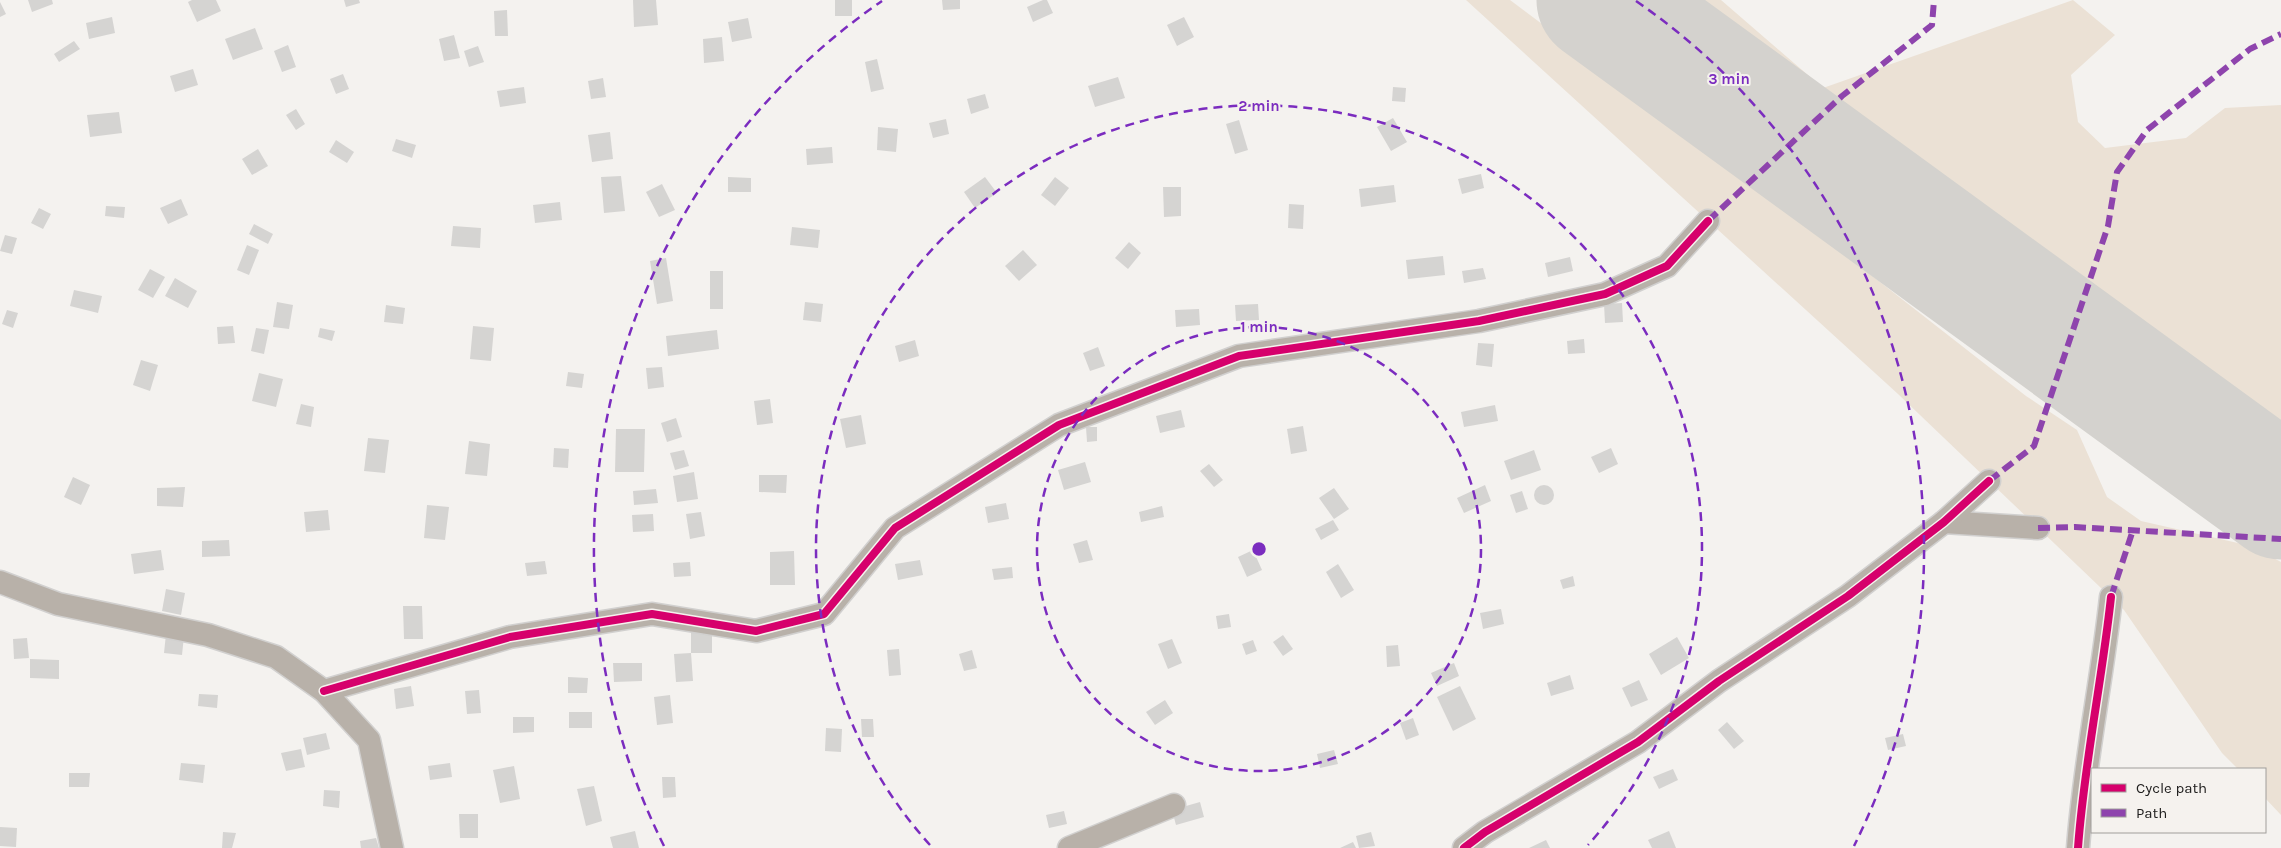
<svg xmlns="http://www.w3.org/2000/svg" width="2281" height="848" viewBox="0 0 2281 848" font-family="Karla,sans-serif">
<rect width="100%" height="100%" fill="#f4f2ef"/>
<g fill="#ebe1d5">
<path d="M1466,0H1510L1725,161L2026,396L2077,430L2107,497L2141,521L2251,546L2281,562V815L2265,798V769H2238L2222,753L2124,610L1898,394Z"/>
<path d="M1661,0H1721L1823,88L2073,0L2115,35L2071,75L2078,122L2105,148L2186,138L2225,108L2281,105V466L2121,350Z"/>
</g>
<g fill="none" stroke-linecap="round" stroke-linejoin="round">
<path stroke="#d4d2ce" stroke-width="125" d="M1599,0L2281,497"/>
</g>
<g fill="#d5d4d2">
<path d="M28,0H52L53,4L32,12Z"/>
<path d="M192,0H216L221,11L197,22L188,2Z"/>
<path d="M344,0H359L360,3L346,7Z"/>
<path d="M633,0H656L658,25L634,27Z"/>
<rect x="835" y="0" width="17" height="16"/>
<path d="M942,0H960V9L943,10Z"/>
<path d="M1043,0H1047L1053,13L1033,22L1027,7Z"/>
<path d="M0,2L6,14L0,17Z"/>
<path d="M507,10L508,36H495L494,11Z"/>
<path d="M112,17L115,33L89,39L86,23Z"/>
<path d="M1184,17L1194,37L1177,46L1167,25Z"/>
<path d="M748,18L752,38L732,42L728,22Z"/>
<path d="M255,28L263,49L233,60L225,39Z"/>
<path d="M454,35L460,58L444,61L439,39Z"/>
<path d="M722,37L724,61L704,63L703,39Z"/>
<path d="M74,41L80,49L59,62L54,54Z"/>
<path d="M288,45L296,67L282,72L274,51Z"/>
<path d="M478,46L484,62L469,67L464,51Z"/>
<path d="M877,59L884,89L871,92L865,62Z"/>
<path d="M193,69L198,85L175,92L170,76Z"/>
<path d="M343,74L349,89L336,94L330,79Z"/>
<path d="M1118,77L1125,98L1095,107L1088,86Z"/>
<path d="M603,78L606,97L591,99L588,81Z"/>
<path d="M524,87L526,103L500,107L497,91Z"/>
<path d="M1393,87L1406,88L1405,102L1392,101Z"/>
<path d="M985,94L989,108L971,114L967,99Z"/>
<path d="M296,109L305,124L296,130L286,115Z"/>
<path d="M119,112L122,133L90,137L87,115Z"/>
<path d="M1393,118L1407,142L1391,151L1377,127Z"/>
<path d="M946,119L949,134L933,138L929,123Z"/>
<path d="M1239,120L1248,150L1235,154L1226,124Z"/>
<path d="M878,127L898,129L896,152L877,150Z"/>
<path d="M610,132L613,159L592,162L588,135Z"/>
<path d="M396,139L416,145L412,158L392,151Z"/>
<path d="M336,140L354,152L347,163L329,152Z"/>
<path d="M832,147L833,163L807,165L806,149Z"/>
<path d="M258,149L268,166L252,175L242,159Z"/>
<path d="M1481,174L1484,188L1462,194L1458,179Z"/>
<path d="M621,176L625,211L604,213L601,177Z"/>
<path d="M728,177L751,178V192H728Z"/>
<path d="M985,177L997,193L975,208L964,192Z"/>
<path d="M1055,177L1069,188L1055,206L1041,195Z"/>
<path d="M662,184L675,210L659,217L646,192Z"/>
<path d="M1394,185L1396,202L1361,207L1359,189Z"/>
<path d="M1163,187H1181V216L1164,217Z"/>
<path d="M181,199L188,215L168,224L160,208Z"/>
<path d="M560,202L562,220L535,223L533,205Z"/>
<path d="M1289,204L1304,205L1303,229L1288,228Z"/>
<path d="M106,206L125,207L124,218L105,216Z"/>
<path d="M39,208L51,214L43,229L31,223Z"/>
<path d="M254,224L273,234L268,244L249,234Z"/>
<path d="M453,226L481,228L480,248L451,246Z"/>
<path d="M792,227L820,230L818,248L790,245Z"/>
<path d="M5,235L17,238L12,254L0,251Z"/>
<path d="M1129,242L1141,253L1128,269L1115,258Z"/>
<path d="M247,245L259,250L249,275L237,270Z"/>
<path d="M1023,250L1037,265L1019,281L1005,266Z"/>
<path d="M1443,256L1445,275L1408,279L1406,260Z"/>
<path d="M1570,257L1573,271L1548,277L1545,263Z"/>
<path d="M666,258L673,301L657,304L650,261Z"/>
<path d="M1483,268L1486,279L1464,283L1462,271Z"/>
<path d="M150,269L165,277L153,298L138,290Z"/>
<rect x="710" y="271" width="13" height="38"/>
<path d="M175,278L197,291L188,308L165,296Z"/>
<path d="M74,290L102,296L98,313L70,306Z"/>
<path d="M277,302L293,305L289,329L273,327Z"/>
<path d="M805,302L823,304L821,322L803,320Z"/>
<path d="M1622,303L1623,322L1605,323L1604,304Z"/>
<path d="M1258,304L1259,320L1236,321L1235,305Z"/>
<path d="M386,305L405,308L403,324L384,322Z"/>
<path d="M1199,309L1200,325L1176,327L1175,310Z"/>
<path d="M7,310L18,313L13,328L2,324Z"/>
<path d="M233,326L235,343L218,344L217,327Z"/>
<path d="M473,326L494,328L491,361L470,359Z"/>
<path d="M256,328L269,330L264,354L251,351Z"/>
<path d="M320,328L335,331L332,341L318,337Z"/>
<path d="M717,330L719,349L668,356L666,336Z"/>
<path d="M1584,339L1585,353L1568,354L1567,341Z"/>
<path d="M915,340L919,356L899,362L895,346Z"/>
<path d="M1478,343L1494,344L1492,367L1476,365Z"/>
<path d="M1098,347L1105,366L1090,371L1083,353Z"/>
<path d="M141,360L158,365L150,391L133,385Z"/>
<path d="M662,367L664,387L648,389L646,368Z"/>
<path d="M568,372L584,374L582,388L566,386Z"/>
<path d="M259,373L283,379L276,407L252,401Z"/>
<path d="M770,399L773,423L757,425L754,401Z"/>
<path d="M301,404L314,407L311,427L296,424Z"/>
<path d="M1495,405L1498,421L1464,427L1461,412Z"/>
<path d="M1181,410L1185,427L1160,433L1156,416Z"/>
<path d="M861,415L866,444L846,448L840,419Z"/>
<path d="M676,418L682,437L667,442L661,423Z"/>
<path d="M1303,426L1307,451L1291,454L1287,429Z"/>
<path d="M1086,427H1097V441L1087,442Z"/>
<path d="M616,429H645L644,472H615Z"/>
<path d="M368,438L389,440L385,473L364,471Z"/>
<path d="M469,441L490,444L487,476L465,474Z"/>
<path d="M554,448L569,449L568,468L553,467Z"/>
<path d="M1611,448L1618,464L1599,473L1591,457Z"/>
<path d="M684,450L689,466L675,470L670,453Z"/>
<path d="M1534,450L1541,470L1511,480L1504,461Z"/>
<path d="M1085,462L1091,482L1064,490L1058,470Z"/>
<path d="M1209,464L1223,480L1214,487L1200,471Z"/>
<path d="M694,472L698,499L677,502L673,476Z"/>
<path d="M759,475H787L786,493L759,492Z"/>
<path d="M73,477L90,485L81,505L64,497Z"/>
<circle cx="1544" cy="495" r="10"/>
<path d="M1485,485L1491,501L1464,513L1457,498Z"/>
<path d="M185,487L183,507L157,506V488Z"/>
<path d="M1334,488L1349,509L1334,519L1319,498Z"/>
<path d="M656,489L658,503L634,505L633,491Z"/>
<path d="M1522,491L1528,509L1516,513L1510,495Z"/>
<path d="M1006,503L1009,519L988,523L985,507Z"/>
<path d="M427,505L449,507L445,540L424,538Z"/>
<path d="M1162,506L1164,517L1141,522L1139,512Z"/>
<path d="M328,510L330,530L306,532L304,512Z"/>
<path d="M701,512L705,536L690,539L686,514Z"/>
<path d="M653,514L654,531L633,532L632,515Z"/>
<path d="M1333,520L1339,530L1321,540L1315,529Z"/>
<path d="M229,540L230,556L202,557V541Z"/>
<path d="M1087,540L1093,560L1079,563L1073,544Z"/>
<path d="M161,550L164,570L134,574L131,554Z"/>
<path d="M1253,550L1262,570L1247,577L1238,557Z"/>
<path d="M794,551L795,585H770V552Z"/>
<path d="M920,560L923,575L898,580L895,564Z"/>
<path d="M545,561L547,574L527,576L525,563Z"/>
<path d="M690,562L691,576L674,577L673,563Z"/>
<path d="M1338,564L1354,590L1341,598L1326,572Z"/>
<path d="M1012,567L1013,578L994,580L992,569Z"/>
<path d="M1573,576L1575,586L1563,589L1560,580Z"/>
<path d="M166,589L185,593L181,615L162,611Z"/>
<path d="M403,606H422L423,639H404Z"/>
<path d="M1501,609L1504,624L1483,629L1480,613Z"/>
<path d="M1229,614L1231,627L1218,629L1216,616Z"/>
<rect x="691" y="633" width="21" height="20"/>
<path d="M166,634L184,636L182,655L164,653Z"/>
<path d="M1283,635L1293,649L1283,656L1273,642Z"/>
<path d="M1677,637L1689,658L1661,675L1649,654Z"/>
<path d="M27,638L29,658L14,659L13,639Z"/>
<path d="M1172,639L1182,663L1168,669L1158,644Z"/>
<path d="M1253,640L1257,651L1246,655L1242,644Z"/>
<path d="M1398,645L1400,666L1387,667L1386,646Z"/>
<path d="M899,649L901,675L889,676L887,650Z"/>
<path d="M972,650L977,668L964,671L959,654Z"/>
<path d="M691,653L693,681L676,682L674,654Z"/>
<path d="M30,659L59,660V679L30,678Z"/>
<path d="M613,663H642V681L614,682Z"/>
<path d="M1454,663L1459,676L1437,686L1431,673Z"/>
<path d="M1570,675L1574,689L1551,696L1547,683Z"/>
<path d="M568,677L588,678L587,693H568Z"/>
<path d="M1639,680L1648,700L1631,707L1622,688Z"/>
<path d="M411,686L414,706L396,709L394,689Z"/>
<path d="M1460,686L1476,719L1453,731L1437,697Z"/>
<path d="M479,690L481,713L467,714L465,691Z"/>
<path d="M199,694L218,695L217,708L198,706Z"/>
<path d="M670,695L673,723L657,725L654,697Z"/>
<path d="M1165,700L1173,713L1155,725L1146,712Z"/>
<rect x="569" y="712" width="23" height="16"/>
<path d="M513,717H534V732L513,733Z"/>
<path d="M1413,718L1419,735L1406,740L1400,723Z"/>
<path d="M861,719H873L874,737H862Z"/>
<path d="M1727,722L1744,741L1734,749L1718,730Z"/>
<path d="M826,728L842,729L841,752L825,751Z"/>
<path d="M326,733L330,749L307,755L303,738Z"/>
<path d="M1903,734L1906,746L1888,750L1885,738Z"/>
<path d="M301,749L305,767L286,771L281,753Z"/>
<path d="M1334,750L1338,764L1320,768L1317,754Z"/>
<path d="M181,763L205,765L203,783L179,780Z"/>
<path d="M450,763L452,777L430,780L428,766Z"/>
<path d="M514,766L520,799L500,803L493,770Z"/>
<path d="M1673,769L1678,780L1659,789L1653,777Z"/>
<path d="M69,773H90L89,787H69Z"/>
<path d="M662,777H675L676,797L663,798Z"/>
<path d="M594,786L602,821L586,826L577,789Z"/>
<path d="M324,790L340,791L339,808L323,806Z"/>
<path d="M1200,802L1204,817L1176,825L1172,810Z"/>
<path d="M1064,811L1067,824L1049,828L1046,815Z"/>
<path d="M459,814H478V838H460Z"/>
<path d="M0,827L17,828L16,847L0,846Z"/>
<path d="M635,831L639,848H613L610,837Z"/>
<path d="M1669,831L1676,848H1652L1648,840Z"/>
<path d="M223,832L236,833L232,848H222Z"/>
<path d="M1371,832L1375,846L1359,848L1356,836Z"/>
<path d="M376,838L379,848H361L360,841Z"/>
<path d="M1546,840L1550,848H1529Z"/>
<path d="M1353,842L1356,848H1340Z"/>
</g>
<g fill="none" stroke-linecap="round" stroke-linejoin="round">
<defs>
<g id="minor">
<path d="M1944,522L2038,528"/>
<path d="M0,582L58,604L208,635L276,657L324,691L369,740L392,848"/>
<path d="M324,691L510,637L652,614L756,631L824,614L895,528L1059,425L1239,356L1479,321L1605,294L1667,266L1708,221"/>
<path d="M1069,848L1174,805"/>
<path d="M1464,848L1485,832L1638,742L1719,681L1848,596L1944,522L1989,481"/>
<path d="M2078,848C2084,764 2102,681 2111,597"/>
</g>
</defs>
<use href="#minor" stroke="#d1d0cf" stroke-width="25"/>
<use href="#minor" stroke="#b8b1a9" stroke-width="22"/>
<g stroke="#8e44ad" stroke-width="6" stroke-dasharray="12 6" stroke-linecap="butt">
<path d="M1708,221L1842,96L1932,25L1934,0"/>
<path d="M1989,481L2034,446L2108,226L2117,172L2147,130L2250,49L2281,34"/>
<path d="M2038,528L2075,527L2281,539"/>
<path d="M2111,597L2133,530"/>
</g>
<defs>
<g id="cycleway">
<path d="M324,691L510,637L652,614L756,631L824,614L895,528L1059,425L1239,356L1479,321L1605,294L1667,266L1708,221"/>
<path d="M1464,848L1485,832L1638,742L1719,681L1848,596L1944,522L1989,481"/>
<path d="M2078,848C2084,764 2102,681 2111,597"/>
</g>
</defs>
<use href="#cycleway" stroke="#f5f2ee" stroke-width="11"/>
<use href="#cycleway" stroke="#d6006c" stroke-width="8"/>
</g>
<g fill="none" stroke="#7b2cbf" stroke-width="2.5" stroke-dasharray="9 6">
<circle cx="1259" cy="549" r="222"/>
<path d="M930 845A443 443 0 1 1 1588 845"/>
<path d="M664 846A665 665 0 0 1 882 1M1636 1A665 665 0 0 1 1854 846"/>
</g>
<circle cx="1259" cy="549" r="8" fill="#7b2cbf" stroke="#f5f2ee" stroke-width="2.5"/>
<g font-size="15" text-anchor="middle" font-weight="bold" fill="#7b2cbf" stroke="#f5f2ee" stroke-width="4" stroke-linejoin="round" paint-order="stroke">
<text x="1729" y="84">3 min</text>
<text x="1259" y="111">2 min</text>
<text x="1259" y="332">1 min</text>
</g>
<rect x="2091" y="768" width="175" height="65" fill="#f5f2ee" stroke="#a09e9b"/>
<rect x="2101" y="784" width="25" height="8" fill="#d6006c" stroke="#a09e9b"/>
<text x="2136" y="793" font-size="15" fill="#21201f">Cycle path</text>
<rect x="2101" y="809" width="25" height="8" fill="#8e44ad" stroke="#a09e9b"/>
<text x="2136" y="818" font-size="15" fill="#21201f">Path</text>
</svg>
